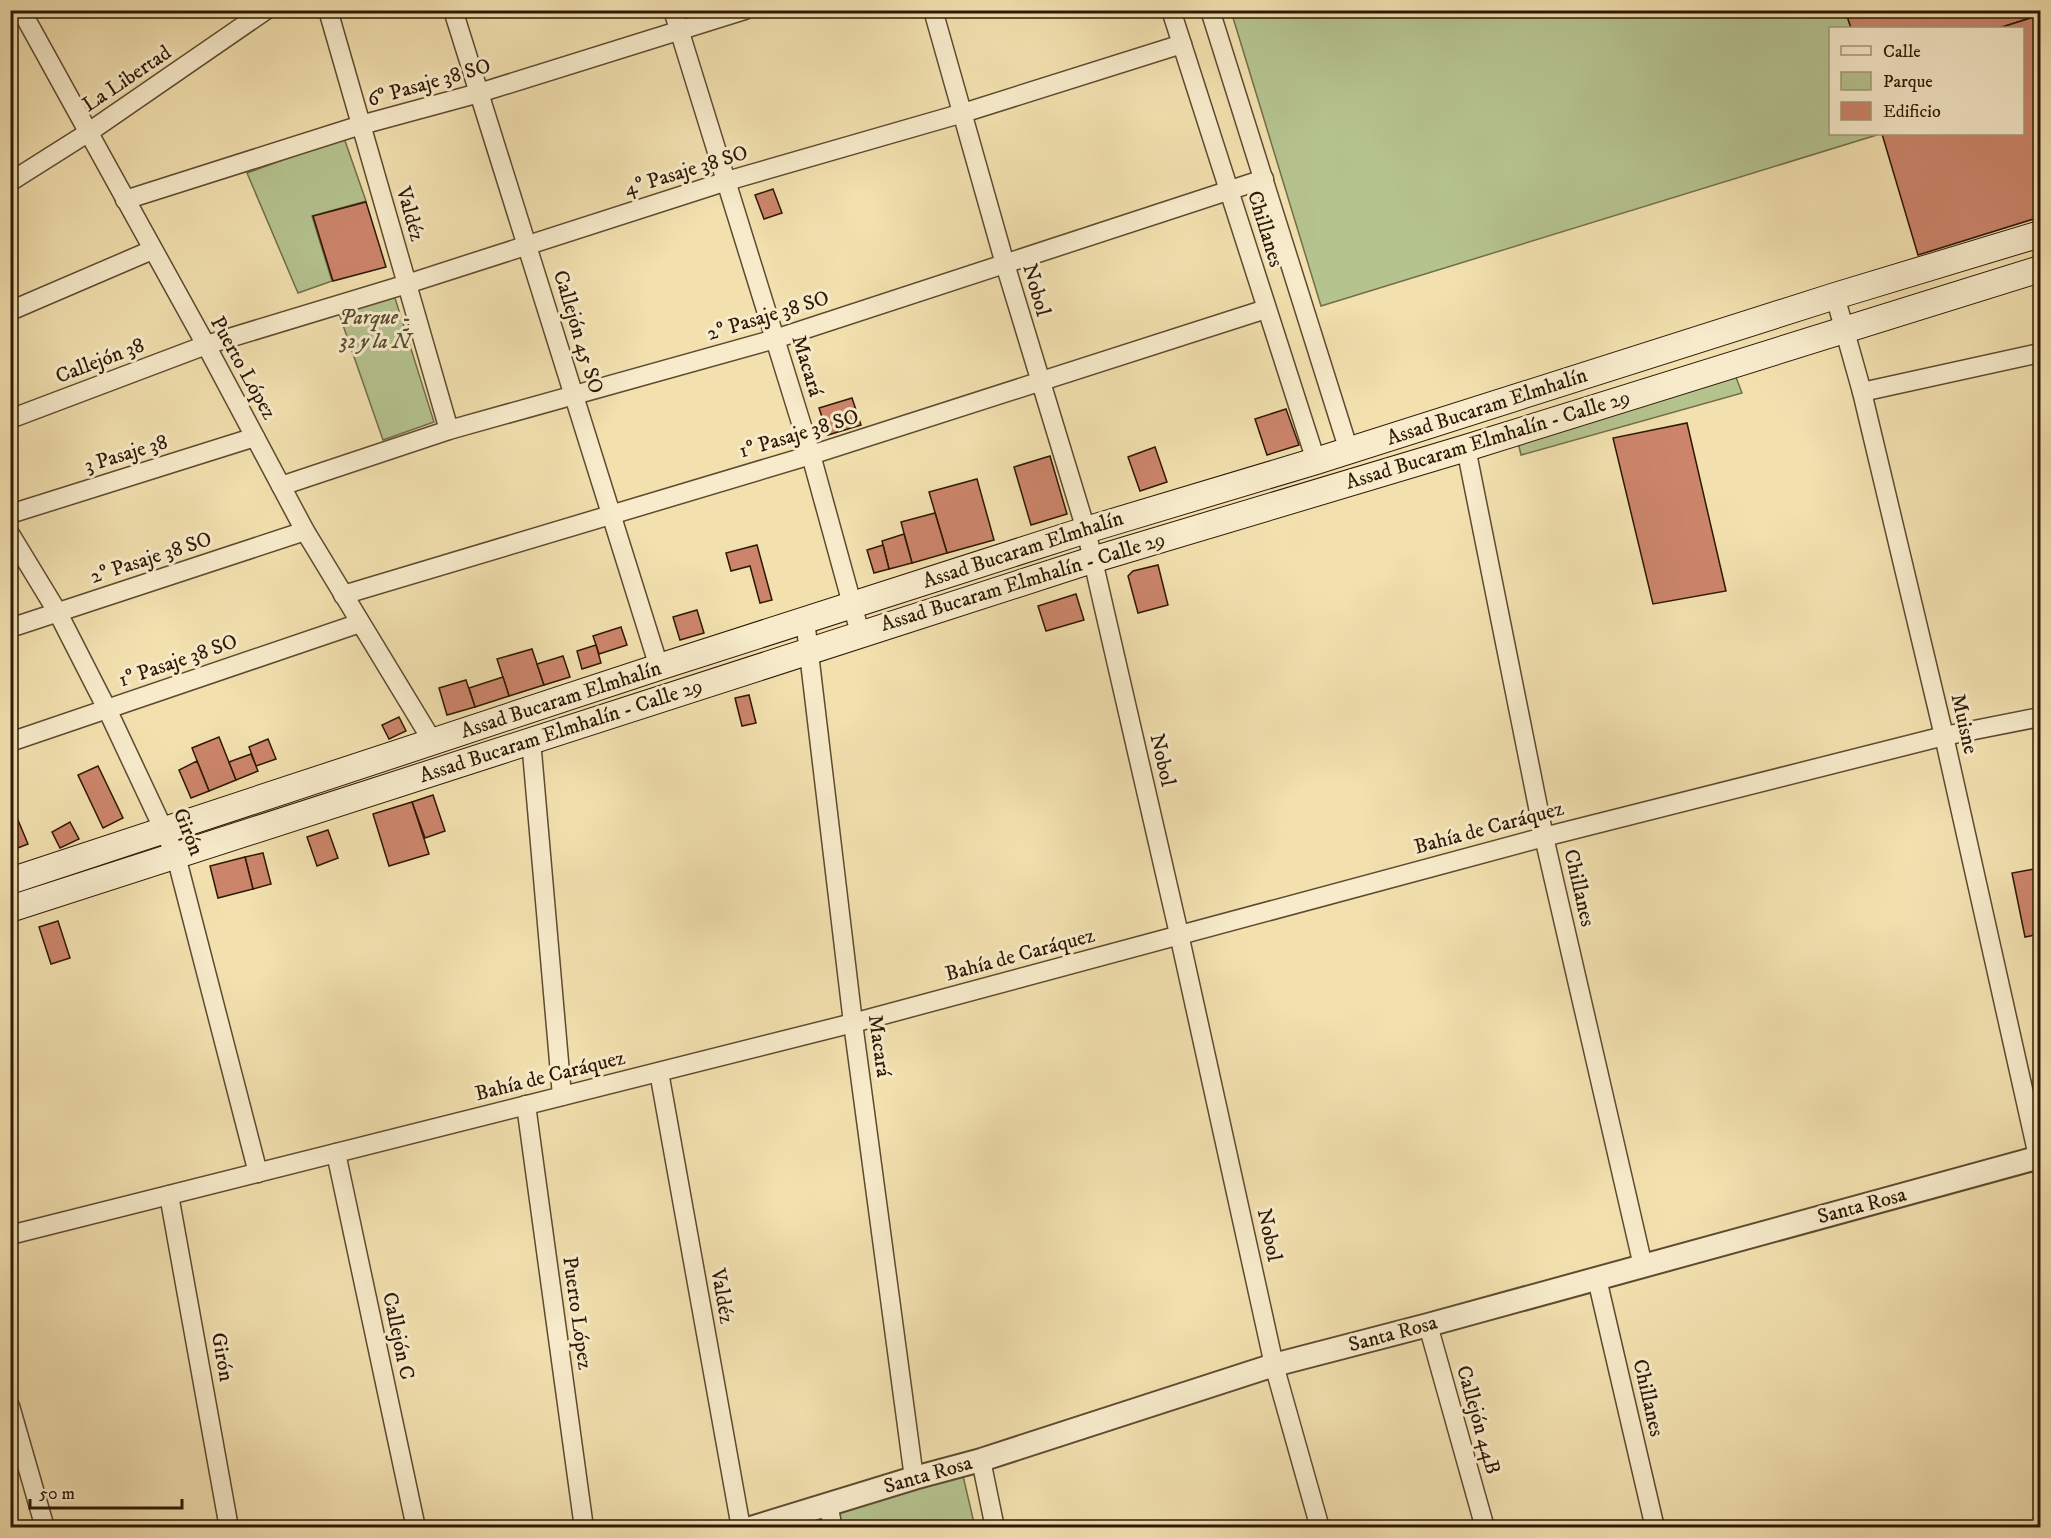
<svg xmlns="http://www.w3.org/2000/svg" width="2051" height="1538" viewBox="0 0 2051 1538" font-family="'IM FELL DW Pica',serif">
<rect width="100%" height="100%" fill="#f2e0af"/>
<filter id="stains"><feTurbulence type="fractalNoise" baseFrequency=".00333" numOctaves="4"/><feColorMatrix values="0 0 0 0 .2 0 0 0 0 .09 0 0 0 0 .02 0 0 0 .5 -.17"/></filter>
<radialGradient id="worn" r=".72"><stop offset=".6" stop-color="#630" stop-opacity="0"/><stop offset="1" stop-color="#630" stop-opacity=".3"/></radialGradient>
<g fill="#b5c38f" stroke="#726e4a" stroke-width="1.5">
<path d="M1231,11H1845L1851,28H1830V134H1880L1321,306Z"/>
<path d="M344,138L366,201L312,216L332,281L298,293L247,173Z"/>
<path d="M394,295L434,422L383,440L337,308Z"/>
<path d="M1734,372L1742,393L1521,455L1517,438Z"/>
<path d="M963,1476L975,1527H842L839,1512Z"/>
</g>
<g fill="#cc856b" stroke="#2e1805" stroke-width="1.5">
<path d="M1845,10H2040V15L1999,28H1851Z"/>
<path d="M2040,15V217L1918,255L1882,134H2022V28H1999Z"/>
<path d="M773,189L782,213L764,219L755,195Z"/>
<path d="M366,202L386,267L333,281L313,216Z"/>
<path d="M852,398L861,425L828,435L819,408Z"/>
<path d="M1286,409L1299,445L1267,455L1255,419Z"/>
<path d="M1687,423L1726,591L1653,604L1613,438Z"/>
<path d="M1155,447L1167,482L1140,491L1128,457Z"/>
<path d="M1050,456L1067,514L1031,525L1014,467Z"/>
<path d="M977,479L994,540L947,553L929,492Z"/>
<path d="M935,513L947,553L912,563L901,522Z"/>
<path d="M904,534L912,563L889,569L882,541Z"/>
<path d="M757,545L772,600L760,603L750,566L731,571L726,553Z"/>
<path d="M883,545L889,569L874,573L867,550Z"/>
<path d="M1158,565L1168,605L1138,613L1128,576L1133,571Z"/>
<path d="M1076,594L1084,620L1046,631L1038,606Z"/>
<path d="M697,610L704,633L680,640L673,617Z"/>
<path d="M621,627L627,645L599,654L593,636Z"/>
<path d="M596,645L601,663L582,669L577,651Z"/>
<path d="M532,649L544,685L509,696L497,659Z"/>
<path d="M563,656L570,677L544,685L537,664Z"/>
<path d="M503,677L509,696L475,707L469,688Z"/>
<path d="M466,680L475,707L447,715L439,688Z"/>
<path d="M749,695L756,723L742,726L735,698Z"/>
<path d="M399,717L406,731L389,739L382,725Z"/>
<path d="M219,737L236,780L209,791L192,748Z"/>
<path d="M268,739L276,759L256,766L249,747Z"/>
<path d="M251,754L258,771L236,780L229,762Z"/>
<path d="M197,761L209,791L191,798L179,770Z"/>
<path d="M98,766L123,818L103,828L78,775Z"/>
<path d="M433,795L445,831L425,838L412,802Z"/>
<path d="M10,801L28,844L10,851Z"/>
<path d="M412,802L429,854L389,866L373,814Z"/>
<path d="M70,822L79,839L60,848L52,832Z"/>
<path d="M328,830L338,858L317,866L307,837Z"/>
<path d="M263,853L271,884L253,889L245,857Z"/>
<path d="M245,857L253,889L218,898L210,866Z"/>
<path d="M2040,868V934L2025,937L2012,873Z"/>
<path d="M58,921L70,958L51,964L39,927Z"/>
</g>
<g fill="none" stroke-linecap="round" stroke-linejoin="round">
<defs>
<g id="minor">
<path d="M21,10L206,345L305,531L433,742"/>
<path d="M328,10L449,430"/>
<path d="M453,10L659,667"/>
<path d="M673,10L811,455L860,633"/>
<path d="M933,10L1005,264L1086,530L1179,934L1274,1365L1320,1528"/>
<path d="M1171,10L1316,461"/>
<path d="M1210,10L1349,451"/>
<path d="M10,182L89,132L266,10"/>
<path d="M125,200L361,125L479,93L745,10"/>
<path d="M1835,296L1862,392L1944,736L2040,1165"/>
<path d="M10,311L152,250"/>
<path d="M1862,392L2040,353"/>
<path d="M10,419L206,345L407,284L727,181L963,113L1182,44"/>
<path d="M1466,448L1544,837L1643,1266"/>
<path d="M281,486L449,430L775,339L1264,179"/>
<path d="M10,514L255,437"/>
<path d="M10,534L58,613L107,709L176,856L258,1173"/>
<path d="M343,595L811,455L1266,309"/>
<path d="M805,620L853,1023L914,1478"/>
<path d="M10,628L305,531"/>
<path d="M531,740L562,1096"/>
<path d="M10,742L360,623"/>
<path d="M659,1072L741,1528"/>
<path d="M526,1105L584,1528"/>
<path d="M336,1153L416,1528"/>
<path d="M169,1195L229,1528"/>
<path d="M10,1235L853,1023L1544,837L1944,736L2040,717"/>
<path d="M1597,1279L1655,1528"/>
<path d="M1428,1325L1485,1528"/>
<path d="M10,1406L45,1528"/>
<path d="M981,1460L995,1528"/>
<path d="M828,1505L833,1528"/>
</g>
<path id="tertiary" d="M751,1528L914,1478L981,1460L1274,1365L1428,1325L2040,1157"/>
<g id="secondary">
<path d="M10,881L659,667L1086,530L1316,461L1835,296L2040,234"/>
<path d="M10,909L1092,560L1466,448L2040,269"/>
</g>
</defs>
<use href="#minor" stroke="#5f4a30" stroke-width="21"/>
<use href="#tertiary" stroke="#5f4a30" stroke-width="26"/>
<use href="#secondary" stroke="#2e1805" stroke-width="28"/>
<use href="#minor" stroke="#f7ebcb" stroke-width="18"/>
<use href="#tertiary" stroke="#f7ebcb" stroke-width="22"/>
<use href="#secondary" stroke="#f7ebcb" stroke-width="26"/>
</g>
<g text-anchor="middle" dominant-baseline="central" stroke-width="6" stroke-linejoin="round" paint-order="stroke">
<g font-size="21" fill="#2e1805" stroke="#f7ebcb">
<text transform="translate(127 79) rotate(-34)">La Libertad</text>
<text transform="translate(429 83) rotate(-16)">6º Pasaje 38 SO</text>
<text transform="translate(686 171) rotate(-17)">4º Pasaje 38 SO</text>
<text transform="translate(410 214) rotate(74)">Valdéz</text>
<text transform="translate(1265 229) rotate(73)">Chillanes</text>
<text transform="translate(1036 290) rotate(74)">Nobol</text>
<text transform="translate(768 316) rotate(-17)">2º Pasaje 38 SO</text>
<text transform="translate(578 332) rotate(73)">Callejón 45 SO</text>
<text transform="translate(100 361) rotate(-21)">Callejón 38</text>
<text transform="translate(807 366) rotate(73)">Macará</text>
<text transform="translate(243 368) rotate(61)">Puerto López</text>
<text transform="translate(1487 407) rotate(-18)">Assad Bucaram Elmhalín</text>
<text transform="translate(799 434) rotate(-17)">1º Pasaje 38 SO</text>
<text transform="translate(1488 440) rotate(-17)">Assad Bucaram Elmhalín - Calle 29</text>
<text transform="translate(126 454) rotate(-17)">3 Pasaje 38</text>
<text transform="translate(1023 550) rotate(-18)">Assad Bucaram Elmhalín</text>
<text transform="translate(151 558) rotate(-18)">2º Pasaje 38 SO</text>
<text transform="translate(1023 582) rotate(-17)">Assad Bucaram Elmhalín - Calle 29</text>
<text transform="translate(178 661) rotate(-19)">1º Pasaje 38 SO</text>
<text transform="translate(561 700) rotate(-18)">Assad Bucaram Elmhalín</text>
<text transform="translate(1964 724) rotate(77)">Muisne</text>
<text transform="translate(561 731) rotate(-18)">Assad Bucaram Elmhalín - Calle 29</text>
<text transform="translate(1162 760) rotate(77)">Nobol</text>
<text transform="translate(1489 828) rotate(-15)">Bahía de Caráquez</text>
<text transform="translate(188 832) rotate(68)">Girón</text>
<text transform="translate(1579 888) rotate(77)">Chillanes</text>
<text transform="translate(1020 955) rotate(-15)">Bahía de Caráquez</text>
<text transform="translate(879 1046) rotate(82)">Macará</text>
<text transform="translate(550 1076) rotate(-14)">Bahía de Caráquez</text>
<text transform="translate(1862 1206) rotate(-15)">Santa Rosa</text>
<text transform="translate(1269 1235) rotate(78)">Nobol</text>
<text transform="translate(722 1296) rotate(80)">Valdéz</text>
<text transform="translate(577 1313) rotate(82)">Puerto López</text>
<text transform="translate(1393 1334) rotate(-15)">Santa Rosa</text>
<text transform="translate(398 1336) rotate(78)">Callejón C</text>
<text transform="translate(222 1357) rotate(80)">Girón</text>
<text transform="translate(1648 1398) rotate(77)">Chillanes</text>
<text transform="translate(1478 1420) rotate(74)">Callejón 44B</text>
<text transform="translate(928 1475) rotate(-16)">Santa Rosa</text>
</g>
<g font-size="21" font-style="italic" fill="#564b2e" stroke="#f7ebcb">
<text x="375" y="318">Parque -<tspan x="375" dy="24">32 y la Ñ</tspan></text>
</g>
</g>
<rect width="2051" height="1538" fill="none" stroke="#f2e0af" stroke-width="36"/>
<rect x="12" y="12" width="2027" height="1514" fill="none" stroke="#2e1805" stroke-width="3"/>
<rect x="18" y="18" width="2015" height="1502" fill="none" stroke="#2e1805" stroke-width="1.5"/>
<rect x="1829" y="27" width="195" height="108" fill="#f7ebcb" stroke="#a7977c" stroke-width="1.5"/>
<rect x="1841" y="46" width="30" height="9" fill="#f7ebcb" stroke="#a7977c" stroke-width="1.5"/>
<text x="1883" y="57" font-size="18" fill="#2e1805">Calle</text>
<rect x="1841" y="72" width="30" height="18" fill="#b5c38f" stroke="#a7977c" stroke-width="1.5"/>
<text x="1883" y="87" font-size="18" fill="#2e1805">Parque</text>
<rect x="1841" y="102" width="30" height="18" fill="#cc856b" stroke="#a7977c" stroke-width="1.5"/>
<text x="1883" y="117" font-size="18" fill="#2e1805">Edificio</text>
<path d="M30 1499v9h152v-9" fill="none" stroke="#2e1805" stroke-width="3"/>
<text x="39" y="1499" font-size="18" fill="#2e1805" stroke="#f7ebcb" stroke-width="4.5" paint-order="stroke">50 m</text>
<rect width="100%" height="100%" filter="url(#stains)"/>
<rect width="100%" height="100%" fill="url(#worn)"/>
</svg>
